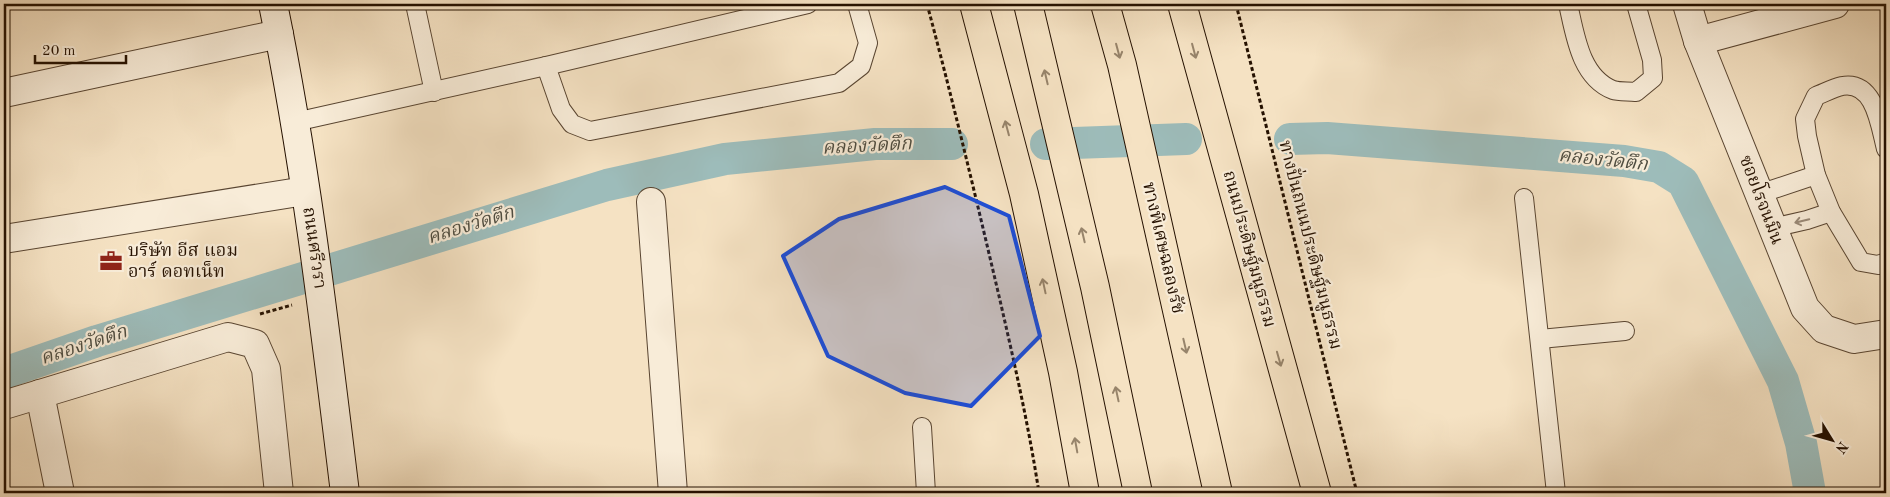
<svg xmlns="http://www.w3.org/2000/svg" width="1890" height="497" viewBox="0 0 1890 497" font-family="'Old Standard TT','Noto Serif Thai',serif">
<rect width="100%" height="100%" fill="#f5e2c3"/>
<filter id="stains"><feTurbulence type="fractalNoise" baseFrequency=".004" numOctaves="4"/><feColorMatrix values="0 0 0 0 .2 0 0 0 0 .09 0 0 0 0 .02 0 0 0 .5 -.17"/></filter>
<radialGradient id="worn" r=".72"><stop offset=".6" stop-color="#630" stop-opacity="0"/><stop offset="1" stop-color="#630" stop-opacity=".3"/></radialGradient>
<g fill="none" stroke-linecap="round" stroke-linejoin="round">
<g stroke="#9dbcba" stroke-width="32">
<path d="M1290,139L1327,138L1624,161L1659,167L1683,182L1783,381L1801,443L1810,493"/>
<path d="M1046,144L1186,139"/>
<path d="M4,373L97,341L607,185L725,159L875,144H952"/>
</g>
<defs>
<g id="lane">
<path d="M415,4L434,92"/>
<path d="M1568,4C1575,34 1580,77 1613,90C1619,92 1629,91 1636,92L1653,78L1652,60L1636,4"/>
<path d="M546,66L561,109L572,124L590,131L839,83L861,66L868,43L857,4"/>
<path d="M295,122L546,66L808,4"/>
<path d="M1886,149C1880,126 1875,80 1842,86C1833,88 1824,93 1816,96L1805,119L1807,136L1816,175L1831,212L1861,262L1878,265L1886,262"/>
<path d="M1759,194L1816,175"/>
<path d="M1524,198L1556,493"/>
<path d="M1772,228L1807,220L1831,212"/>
<path d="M1540,339L1625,331"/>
<path d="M922,427L926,493"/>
</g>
<g id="street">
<path d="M1687,4L1698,41L1805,308L1824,329L1854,339L1886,334"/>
<path d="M1698,41L1835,4"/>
<path d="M4,93L279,34"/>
<path d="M651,202L673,493"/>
<path d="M4,239L305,191"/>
<path d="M40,394L60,493"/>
<path d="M4,405L228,337L255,344L266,369L279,493"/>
</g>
<path id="secondary" d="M273,4C306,165 325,329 345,493"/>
<g id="primary">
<path d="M974,4L1024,194L1063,372L1085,493"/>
<path d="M1182,4L1317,493"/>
</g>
<g id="highway">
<path d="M1028,4L1095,287L1138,493"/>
<path d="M1105,4L1122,65L1218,493"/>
</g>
</defs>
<use href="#lane" stroke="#594531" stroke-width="20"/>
<use href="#street" stroke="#594531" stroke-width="30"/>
<use href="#secondary" stroke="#251100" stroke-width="30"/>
<use href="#primary" stroke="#251100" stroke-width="30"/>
<use href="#highway" stroke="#251100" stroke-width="30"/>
<g stroke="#251100" stroke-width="3" stroke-dasharray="4 2.5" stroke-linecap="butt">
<path d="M927,4C953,101 976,198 999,296C1014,361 1029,427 1039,493"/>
<path d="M1236,4L1357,493"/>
<path d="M260,314L292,305"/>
</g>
<use href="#lane" stroke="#f8ecd8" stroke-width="18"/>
<use href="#street" stroke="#f8ecd8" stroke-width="28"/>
<use href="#secondary" stroke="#f8ecd8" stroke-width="28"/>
<use href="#primary" stroke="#f5e2c3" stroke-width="28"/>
<use href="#highway" stroke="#f5e2c3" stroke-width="28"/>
</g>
<defs><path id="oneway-shaft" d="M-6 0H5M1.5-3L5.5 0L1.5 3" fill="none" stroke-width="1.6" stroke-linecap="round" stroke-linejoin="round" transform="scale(1.25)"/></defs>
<g stroke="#97846b">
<use href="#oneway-shaft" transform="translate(1118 51) rotate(75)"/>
<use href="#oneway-shaft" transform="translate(1194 51) rotate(75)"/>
<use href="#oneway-shaft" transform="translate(1046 77) rotate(-103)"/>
<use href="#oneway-shaft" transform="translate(1007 128) rotate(-105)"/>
<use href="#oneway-shaft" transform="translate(1083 235) rotate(-103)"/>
<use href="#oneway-shaft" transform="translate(1044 286) rotate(-102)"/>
<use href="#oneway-shaft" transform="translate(1185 346) rotate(77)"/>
<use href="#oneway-shaft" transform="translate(1279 359) rotate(74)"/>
<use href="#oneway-shaft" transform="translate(1117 394) rotate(-102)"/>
<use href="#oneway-shaft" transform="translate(1076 445) rotate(-100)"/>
</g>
<use stroke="#998977" href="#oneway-shaft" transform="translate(1802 221) rotate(166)"/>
<path fill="#1d4ed8" fill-opacity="0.2" stroke="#1d4ed8" stroke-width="4" stroke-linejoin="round" d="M945,187L1009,216L1040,336L971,406L905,393L828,356L783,256L839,219Z"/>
<defs>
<symbol id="office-bare" viewBox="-9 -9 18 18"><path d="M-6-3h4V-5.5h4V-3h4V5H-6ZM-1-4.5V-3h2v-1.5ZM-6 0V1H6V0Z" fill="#8f2418" stroke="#f8ecd8" stroke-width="2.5" paint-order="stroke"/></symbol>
</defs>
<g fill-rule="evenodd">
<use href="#office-bare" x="95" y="245" width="32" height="32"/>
</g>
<g text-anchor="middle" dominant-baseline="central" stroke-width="4.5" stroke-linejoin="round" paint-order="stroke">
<g font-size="18" fill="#251100" stroke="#f8ecd8">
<text transform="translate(1761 200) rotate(69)">ซอยโรจนมิน</text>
<text transform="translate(1310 245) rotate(76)">ทางปั่นถนนประดิษฐ์มนูธรรม</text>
<text transform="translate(314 248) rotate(82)">ถนนศรีวรา</text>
<text transform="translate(1163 248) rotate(77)">ทางพิเศษฉลองรัช</text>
<text transform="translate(1249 249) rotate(75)">ถนนประดิษฐ์มนูธรรม</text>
</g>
<g font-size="18" fill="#251100" stroke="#f8ecd8" text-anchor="start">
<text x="128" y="251">บริษัท อีส แอม<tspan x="128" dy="21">อาร์ ดอทเน็ท</tspan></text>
</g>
<g font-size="19" font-style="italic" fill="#4f4d41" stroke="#f8ecd8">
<text transform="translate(867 147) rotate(-3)">คลองวัดตึก</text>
<text transform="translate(1603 161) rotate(6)">คลองวัดตึก</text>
<text transform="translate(471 226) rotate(-17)">คลองวัดตึก</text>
<text transform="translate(84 346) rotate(-18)">คลองวัดตึก</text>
</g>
</g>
<rect width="1890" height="497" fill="none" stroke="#f5e2c3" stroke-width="20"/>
<rect x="5" y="5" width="1880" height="487" fill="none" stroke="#251100" stroke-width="2.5"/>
<rect x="10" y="10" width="1870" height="477" fill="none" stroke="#251100"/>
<g transform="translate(1832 440) rotate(127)" stroke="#f8ecd8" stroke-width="4" paint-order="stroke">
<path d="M0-4L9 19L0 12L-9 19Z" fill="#251100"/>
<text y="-8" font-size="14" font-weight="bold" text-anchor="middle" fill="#251100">N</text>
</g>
<path d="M35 55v8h91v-8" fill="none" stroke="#251100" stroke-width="2.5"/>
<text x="42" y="55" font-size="15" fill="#251100" stroke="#f8ecd8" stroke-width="4" paint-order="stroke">20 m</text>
<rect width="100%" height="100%" filter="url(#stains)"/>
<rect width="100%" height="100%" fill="url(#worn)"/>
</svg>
